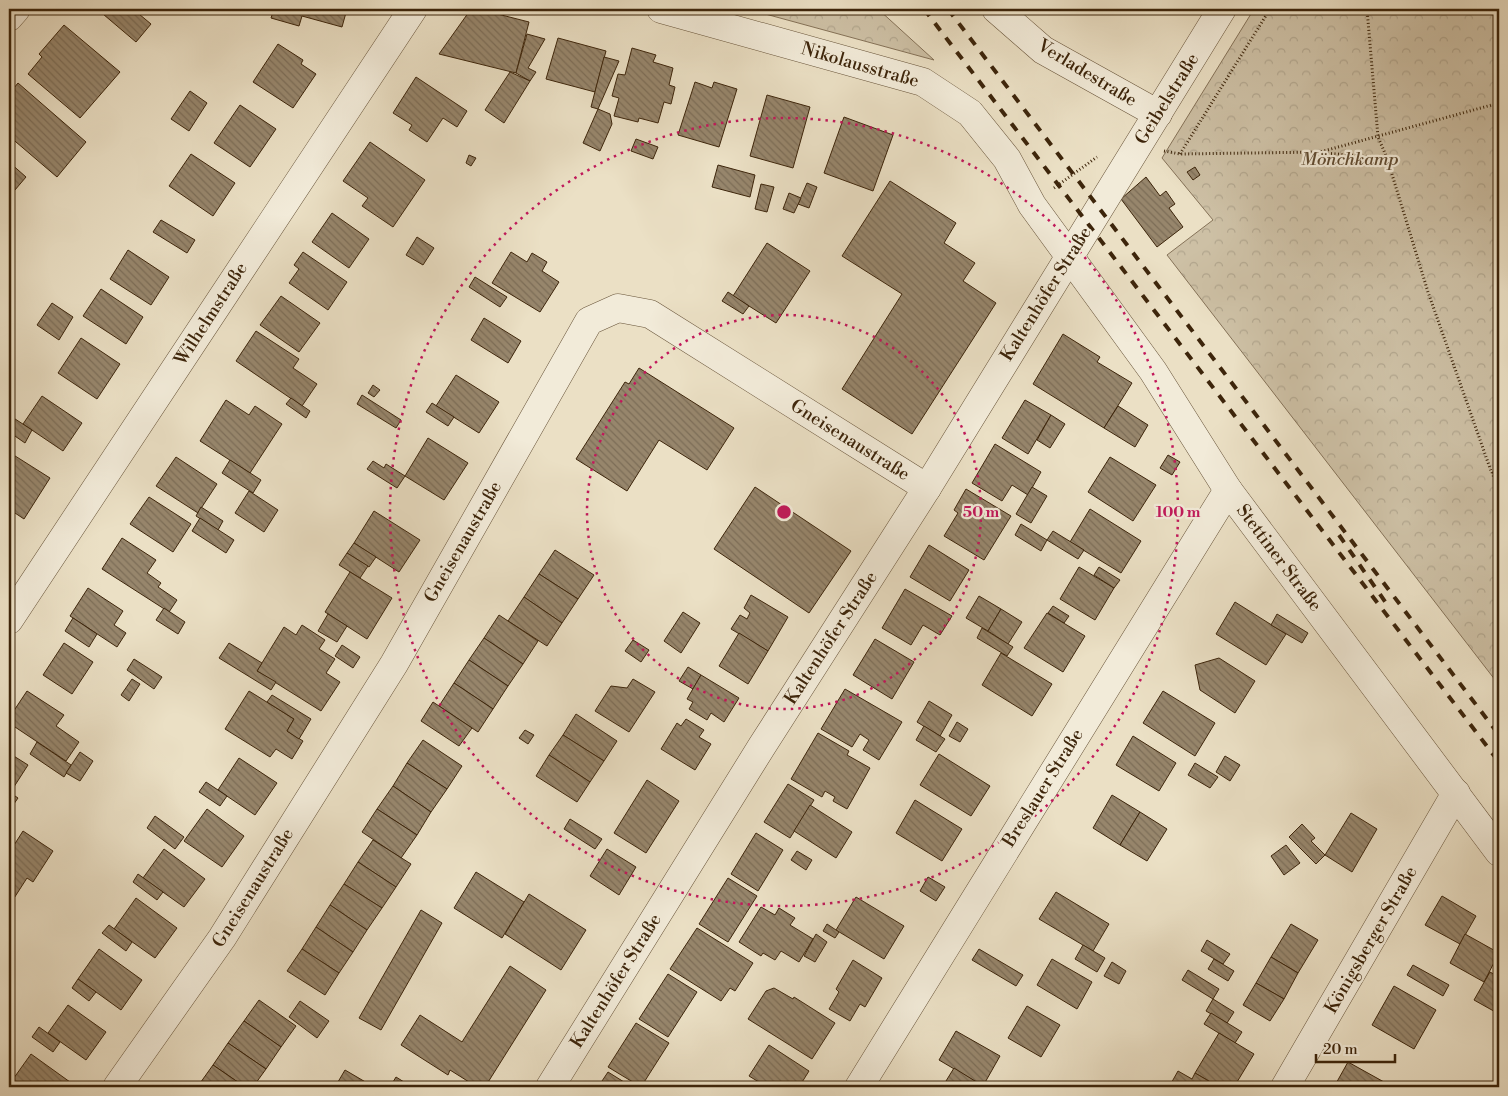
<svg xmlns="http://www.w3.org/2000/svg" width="1508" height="1096" viewBox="0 0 1508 1096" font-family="'Libre Bodoni',serif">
<defs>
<pattern id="forest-crowns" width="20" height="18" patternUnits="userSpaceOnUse" patternTransform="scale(1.25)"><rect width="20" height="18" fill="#cdc0a5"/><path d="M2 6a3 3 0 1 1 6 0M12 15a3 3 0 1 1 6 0" fill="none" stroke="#b1a58d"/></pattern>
<pattern id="building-back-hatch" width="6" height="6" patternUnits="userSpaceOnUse" patternTransform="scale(1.25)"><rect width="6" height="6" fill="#97866c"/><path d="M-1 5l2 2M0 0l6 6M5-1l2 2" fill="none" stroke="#7c6d57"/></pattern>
</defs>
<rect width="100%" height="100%" fill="#ebe0c5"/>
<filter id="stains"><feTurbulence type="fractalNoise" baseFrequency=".004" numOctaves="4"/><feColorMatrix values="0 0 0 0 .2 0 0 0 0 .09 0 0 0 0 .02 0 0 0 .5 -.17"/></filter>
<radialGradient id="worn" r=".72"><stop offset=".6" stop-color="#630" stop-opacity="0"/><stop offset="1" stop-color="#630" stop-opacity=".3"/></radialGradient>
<g fill="url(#forest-crowns)" stroke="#857258">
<path d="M747,9H878L934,60Z"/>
<path d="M1254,9H1499V685L1167,255L1213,220L1162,158Z"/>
</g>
<g fill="url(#building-back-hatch)" stroke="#3d250b">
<path d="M97,9H144L139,14L151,24L136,42Z"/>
<path d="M274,9H347L342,27L302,16L299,26L271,18Z"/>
<path d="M471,9H478L529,22L516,73L439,54Z"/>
<path d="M64,25L120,72L80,118L28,74L42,57L39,54Z"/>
<path d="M527,34L545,39L528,68L536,72L530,81L516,73Z"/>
<path d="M558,38L606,51L595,92L546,79Z"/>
<path d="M278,44L303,60L301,64L316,74L293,108L253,82Z"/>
<path d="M632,48L656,55L653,62L673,68L669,85L675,87L671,104L664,102L658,123L639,118L638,122L614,116L619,98L612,96L618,74L625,75Z"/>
<path d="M604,57L619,61L598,109L591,107Z"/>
<path d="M510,72L530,81L504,123L485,110Z"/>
<path d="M416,77L467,111L457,127L443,118L427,142L409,130L412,125L393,113Z"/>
<path d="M695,82L712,88L714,82L737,89L719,147L678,135Z"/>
<path d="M18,83L86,142L57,177L9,136V94Z"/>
<path d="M190,91L207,103L189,131L171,119Z"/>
<path d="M767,95L810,107L793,168L750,156Z"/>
<path d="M240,105L276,129L250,167L214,143Z"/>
<path d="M598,109L610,114L612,124L600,151L583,143Z"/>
<path d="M844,117L893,135L873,191L824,173Z"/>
<path d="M636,139L658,147L653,159L631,151Z"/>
<path d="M370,142L425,180L393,227L362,206L368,198L343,181Z"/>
<path d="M191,154L235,183L213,216L169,186Z"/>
<path d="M469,155L476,158L471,166L466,163Z"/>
<path d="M9,162L26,177L9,197Z"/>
<path d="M718,165L755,175L750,197L712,187Z"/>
<path d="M1195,167L1200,175L1193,180L1187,172Z"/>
<path d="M1146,177L1160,196L1166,191L1175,204L1169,208L1183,227L1157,247L1121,199Z"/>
<path d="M890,181L956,223L944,243L975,263L963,281L996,303L912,434L842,389L902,294L842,256Z"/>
<path d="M807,183L817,187L809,208L798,204Z"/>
<path d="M761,184L774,187L767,212L755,209Z"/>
<path d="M789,193L801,198L794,213L783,209Z"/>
<path d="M332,213L369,239L349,268L312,242Z"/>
<path d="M161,220L195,240L187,253L153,232Z"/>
<path d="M417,237L434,248L423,265L406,255Z"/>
<path d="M767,243L810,271L776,323L733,296Z"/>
<path d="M128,250L169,277L151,305L110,279Z"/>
<path d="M303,252L347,282L328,310L289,283L299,269L294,265Z"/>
<path d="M511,252L527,262L532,253L547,262L542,271L559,282L540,312L492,283Z"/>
<path d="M475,277L507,297L500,307L469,287Z"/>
<path d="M101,289L143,317L126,344L83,316Z"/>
<path d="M728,292L749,306L743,314L722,301Z"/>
<path d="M281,296L320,323L299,352L260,325Z"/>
<path d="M52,303L73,317L59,340L37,325Z"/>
<path d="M484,318L521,341L508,363L471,340Z"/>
<path d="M256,331L299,359L293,368L317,384L302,406L236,361Z"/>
<path d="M1063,334L1100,357L1097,362L1132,383L1104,428L1033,384Z"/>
<path d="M81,338L120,364L97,399L58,373Z"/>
<path d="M639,368L734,428L707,470L659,440L627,491L576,459L625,382L629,384Z"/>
<path d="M456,375L499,402L479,433L436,406Z"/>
<path d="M373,385L380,390L374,397L368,393Z"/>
<path d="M362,395L401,420L396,428L357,404Z"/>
<path d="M42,396L82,423L63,451L23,424Z"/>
<path d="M291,398L310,411L306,418L286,404Z"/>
<path d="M226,400L249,415L255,406L282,424L250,473L200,441Z"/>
<path d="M1025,400L1051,415L1028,454L1002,438Z"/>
<path d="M432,403L454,417L448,426L426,412Z"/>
<path d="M1118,406L1148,425L1135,447L1104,428Z"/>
<path d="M9,415L32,430L25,443L9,432Z"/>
<path d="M1051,415L1065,424L1050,448L1037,440Z"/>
<path d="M428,438L468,463L444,500L405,476Z"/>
<path d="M995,444L1041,472L1028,495L1012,485L1002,501L972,483Z"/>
<path d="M12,454L50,478L24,519L9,509V459Z"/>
<path d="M1168,455L1180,462L1172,475L1160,468Z"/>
<path d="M176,457L217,484L198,513L156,486Z"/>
<path d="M1110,457L1156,485L1133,521L1088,492Z"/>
<path d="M230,460L261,480L253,493L222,473Z"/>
<path d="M373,461L384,468L386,464L405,476L397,488L367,469Z"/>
<path d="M755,487L851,551L809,613L714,549Z"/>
<path d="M1032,487L1047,496L1031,523L1016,514Z"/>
<path d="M966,489L1011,516L984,560L944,536L958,513L954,510Z"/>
<path d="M249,491L278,510L264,532L235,513Z"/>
<path d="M149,497L191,524L173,552L130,524Z"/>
<path d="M201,507L223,521L218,530L196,516Z"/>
<path d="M1090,509L1141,541L1121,573L1070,542Z"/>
<path d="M374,511L420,540L399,572L354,543Z"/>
<path d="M200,518L234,540L226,553L192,531Z"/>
<path d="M1021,524L1047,540L1041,551L1015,535Z"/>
<path d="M1053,531L1084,550L1078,559L1047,540Z"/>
<path d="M122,538L156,560L147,573L161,583L158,587L177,600L169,612L102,569Z"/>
<path d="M354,543L376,557L369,567L347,553Z"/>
<path d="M929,545L969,570L950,601L910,577Z"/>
<path d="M555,550L594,575L578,599L539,574Z"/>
<path d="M347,553L368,566L360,578L339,565Z"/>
<path d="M1079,567L1114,588L1095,620L1060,599Z"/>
<path d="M1099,567L1120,580L1114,588L1094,575Z"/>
<path d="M350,572L392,598L367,639L325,612Z"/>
<path d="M539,574L578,599L562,623L524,597Z"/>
<path d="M88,588L123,611L114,625L126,633L117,647L70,616Z"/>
<path d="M905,589L952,616L940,635L923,625L911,645L882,628Z"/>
<path d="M751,595L788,617L768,651L731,629L740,615L747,619L750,613L744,608Z"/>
<path d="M979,596L1001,609L988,631L966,618Z"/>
<path d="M524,597L562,623L547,646L508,621Z"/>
<path d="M1235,602L1286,634L1266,665L1216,634Z"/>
<path d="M1053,606L1069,616L1064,623L1048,613Z"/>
<path d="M164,608L185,622L178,634L156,620Z"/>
<path d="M1001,609L1022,622L1008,644L988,631Z"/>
<path d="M683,612L700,623L681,653L664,641Z"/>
<path d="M1047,613L1085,636L1063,672L1024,648Z"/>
<path d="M328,614L347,626L337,642L318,631Z"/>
<path d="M1277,614L1308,633L1302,643L1271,625Z"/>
<path d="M499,615L538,641L523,664L484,638Z"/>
<path d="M73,618L97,634L89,647L65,631Z"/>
<path d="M302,625L325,640L319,649L335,659L326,673L340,682L321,711L257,671L284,627L296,635Z"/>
<path d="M982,628L1013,647L1007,656L977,638Z"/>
<path d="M739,633L768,651L748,684L719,666Z"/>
<path d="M484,638L523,664L508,686L469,660Z"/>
<path d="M875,639L914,662L892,699L853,675Z"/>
<path d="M633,640L649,650L641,662L625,651Z"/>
<path d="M64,643L93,662L72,694L43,675Z"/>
<path d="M229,643L262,663L257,671L276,682L271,690L219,658Z"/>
<path d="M342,645L360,657L353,668L335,656Z"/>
<path d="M1001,653L1052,684L1032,716L982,685Z"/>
<path d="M1219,658L1255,681L1235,713L1200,690L1195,665Z"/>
<path d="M134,659L162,677L154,689L127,670Z"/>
<path d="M469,660L508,686L493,709L454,683Z"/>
<path d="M688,667L701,675L693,689L679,681Z"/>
<path d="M701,675L739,698L724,722L711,713L707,720L689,709L693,702L687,699Z"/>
<path d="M132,679L140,684L129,701L121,695Z"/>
<path d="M633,679L655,692L629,732L595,711L611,686L627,688Z"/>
<path d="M454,683L493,709L478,732L439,706Z"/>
<path d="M845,689L902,722L879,760L863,750L869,740L860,734L852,747L821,729Z"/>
<path d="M27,691L64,715L56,726L79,742L66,761L9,723V718Z"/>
<path d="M249,691L294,719L287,731L303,741L292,759L276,749L270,757L225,729Z"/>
<path d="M1163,691L1215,723L1195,756L1143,723Z"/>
<path d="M272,695L311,719L299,739L287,731L294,719L267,702Z"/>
<path d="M929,701L952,715L940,736L917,722Z"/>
<path d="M433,702L472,728L459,746L421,721Z"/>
<path d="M576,714L617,741L604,761L563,735Z"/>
<path d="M686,719L704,730L699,737L711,744L695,770L661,749L677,723L681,726Z"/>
<path d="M957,722L968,729L960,742L949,736Z"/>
<path d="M924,726L945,739L936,752L916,740Z"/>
<path d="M525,730L534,735L528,744L519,738Z"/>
<path d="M818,733L849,751L847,755L870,768L847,809L833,801L835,797L825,791L822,797L791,779Z"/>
<path d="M563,735L604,761L590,782L549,755Z"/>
<path d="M1133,736L1176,763L1159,791L1116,765Z"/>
<path d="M423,740L462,766L447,789L407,763Z"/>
<path d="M37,742L71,765L64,777L30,754Z"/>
<path d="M80,752L93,761L80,781L66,773Z"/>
<path d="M9,753L28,765L10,793L9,792Z"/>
<path d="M939,754L990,786L971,816L920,785Z"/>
<path d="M549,755L590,782L577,802L536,776Z"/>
<path d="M1225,756L1240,765L1230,781L1216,772Z"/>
<path d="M239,758L277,783L255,815L218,790Z"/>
<path d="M407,763L447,789L431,812L393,786Z"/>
<path d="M1195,763L1218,777L1210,788L1188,775Z"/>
<path d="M647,780L679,801L646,853L614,833Z"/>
<path d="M206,782L227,796L220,806L199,792Z"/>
<path d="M788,784L814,800L790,838L764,822Z"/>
<path d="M393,786L431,812L417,835L377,809Z"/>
<path d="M9,792L18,798L9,811Z"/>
<path d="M1112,795L1140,812L1120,845L1093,828Z"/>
<path d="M915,800L962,829L942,861L896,833Z"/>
<path d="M810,805L852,832L836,858L794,831Z"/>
<path d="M207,809L244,836L222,867L184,841Z"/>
<path d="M377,809L417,835L401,858L362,832Z"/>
<path d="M1140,812L1167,829L1147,861L1120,845Z"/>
<path d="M1351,813L1377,829L1352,872L1325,855Z"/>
<path d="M155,816L184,837L175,849L147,828Z"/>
<path d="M570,819L602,839L595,849L564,829Z"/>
<path d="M1302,824L1315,838L1311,841L1325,855L1316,864L1289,837Z"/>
<path d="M23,831L53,851L33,882L27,878L9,906V853Z"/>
<path d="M756,833L783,850L758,891L731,874Z"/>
<path d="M373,840L411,864L396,887L358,862Z"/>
<path d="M1286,845L1300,863L1284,875L1271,856Z"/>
<path d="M164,849L205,879L184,907L143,878Z"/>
<path d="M607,849L636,867L619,895L590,876Z"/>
<path d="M797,851L812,860L806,870L791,860Z"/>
<path d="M358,862L396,887L382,908L344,884Z"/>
<path d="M476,872L524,902L502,938L454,908Z"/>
<path d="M138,874L163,892L157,900L133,882Z"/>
<path d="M928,877L945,887L936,901L920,891Z"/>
<path d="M728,878L757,896L728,942L699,924Z"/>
<path d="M344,884L382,908L367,930L330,905Z"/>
<path d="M1056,892L1109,924L1093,951L1039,919Z"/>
<path d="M529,894L586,930L561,970L505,934Z"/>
<path d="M1442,896L1476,916L1460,944L1425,925Z"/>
<path d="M856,897L904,926L884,959L836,930Z"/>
<path d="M136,898L177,928L155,958L114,929Z"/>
<path d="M330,905L367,930L353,952L316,927Z"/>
<path d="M761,907L775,915L779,908L795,918L790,925L813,939L799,962L781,951L775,960L763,953L761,956L739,942Z"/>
<path d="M421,910L442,923L381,1030L359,1018Z"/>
<path d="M827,924L839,932L835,938L823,931Z"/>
<path d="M1291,924L1318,940L1298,973L1271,957Z"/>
<path d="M109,925L132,942L126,951L102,933Z"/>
<path d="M316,927L353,952L339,973L302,949Z"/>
<path d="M697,928L753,963L735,991L730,988L721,1001L670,969Z"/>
<path d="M816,934L827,942L815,962L804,956Z"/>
<path d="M1465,934L1499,953L1484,982L1450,963Z"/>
<path d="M1207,940L1230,954L1223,964L1201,951Z"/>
<path d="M1083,945L1105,958L1097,972L1075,959Z"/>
<path d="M99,949L142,980L121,1010L78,979Z"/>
<path d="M302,949L339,973L325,995L287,971Z"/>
<path d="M979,949L1023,975L1016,986L972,960Z"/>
<path d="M1271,957L1298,973L1284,999L1256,983Z"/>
<path d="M1052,959L1092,982L1077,1009L1037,985Z"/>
<path d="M1214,959L1234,971L1228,981L1208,969Z"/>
<path d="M853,960L882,978L865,1007L860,1004L850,1021L829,1009L839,992L836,989Z"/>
<path d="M1112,962L1126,971L1119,984L1104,976Z"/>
<path d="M1413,965L1449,985L1443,996L1407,975Z"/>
<path d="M510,966L546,990L485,1087H477L450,1070L448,1075L401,1045L420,1015L462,1042Z"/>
<path d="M1188,970L1219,989L1213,999L1182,980Z"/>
<path d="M1490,972L1499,977V1014L1474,1000Z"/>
<path d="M668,974L697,992L668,1037L639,1019Z"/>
<path d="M78,979L96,992L89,1001L72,988Z"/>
<path d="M1256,983L1284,999L1270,1021L1243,1005Z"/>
<path d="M1394,986L1436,1010L1414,1049L1372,1025Z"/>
<path d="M774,988L793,999L794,997L835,1023L812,1059L748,1019L766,991Z"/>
<path d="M1213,999L1234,1012L1227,1023L1206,1011Z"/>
<path d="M259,1000L296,1026L281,1047L244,1021Z"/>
<path d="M300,1001L329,1021L317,1038L289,1017Z"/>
<path d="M68,1005L106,1032L86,1060L48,1033Z"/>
<path d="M1027,1006L1060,1025L1041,1057L1008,1038Z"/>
<path d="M1211,1013L1242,1032L1235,1043L1204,1024Z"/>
<path d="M244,1021L281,1047L266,1069L228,1043Z"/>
<path d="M636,1023L669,1043L641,1087L608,1067Z"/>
<path d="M39,1027L60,1042L53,1052L32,1037Z"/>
<path d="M956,1031L1000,1056L983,1086L939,1060Z"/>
<path d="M1219,1033L1254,1054L1234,1087H1219L1195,1073Z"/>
<path d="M228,1043L266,1069L253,1087H245L213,1065Z"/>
<path d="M769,1045L809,1071L799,1087H767L749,1076Z"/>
<path d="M31,1054L70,1082L66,1087H18L11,1082Z"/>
<path d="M1348,1062L1393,1087H1334Z"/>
<path d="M213,1065L245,1087L198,1086Z"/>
<path d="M954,1068L983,1086L986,1087H957L946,1081Z"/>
<path d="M345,1070L374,1087H335Z"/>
<path d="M1178,1071L1192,1079L1195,1073L1219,1087H1169Z"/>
<path d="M608,1072L632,1087H598Z"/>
<path d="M396,1077L412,1087H390Z"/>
</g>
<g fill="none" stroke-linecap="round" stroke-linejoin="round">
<defs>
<g id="minor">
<path d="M661,9L923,82L970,113L1007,159L1032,205L1153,371L1228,490L1499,852"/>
<path d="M996,9L1043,50L1158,114"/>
<path d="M9,17L16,9"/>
<path d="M9,620L413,9"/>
<path d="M117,1087L222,938L394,664L589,321L618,308L650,314L927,488"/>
<path d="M550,1087L762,746L927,488L1222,9"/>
<path d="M859,1087L1228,490"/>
<path d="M1285,1087L1456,793"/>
</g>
</defs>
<use href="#minor" stroke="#68543a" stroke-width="29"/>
<g stroke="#3d250b" stroke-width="3" stroke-dasharray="1 2.5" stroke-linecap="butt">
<path d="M1367,9L1378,137L1387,158L1428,292L1491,471L1499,476"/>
<path d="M1164,151L1180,154L1320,152L1499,103"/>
<path d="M1324,153L1387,158"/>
<path d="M1180,154L1270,9"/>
<path d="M1054,188L1097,157"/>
<path d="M1492,472L1499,493"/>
</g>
<use href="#minor" stroke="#f2ebd9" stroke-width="28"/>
<g stroke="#3d250b" stroke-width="4" stroke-dasharray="9 9" stroke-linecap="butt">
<path d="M924,9L1499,762"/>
<path d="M948,9L1499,735"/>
<path d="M1339,535L1386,603"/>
</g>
</g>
<g fill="none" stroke="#c2185b" stroke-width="2.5" stroke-dasharray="2.5 5">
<circle cx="784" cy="512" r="197"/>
<circle cx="784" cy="512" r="394"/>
</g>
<g text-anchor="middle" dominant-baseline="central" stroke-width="4.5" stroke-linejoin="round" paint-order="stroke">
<g font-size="18" fill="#3d250b" stroke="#f2ebd9">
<text transform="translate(860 65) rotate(16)">Nikolausstraße</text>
<text transform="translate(1087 73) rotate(31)">Verladestraße</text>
<text transform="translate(1167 99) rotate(-58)">Geibelstraße</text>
<text transform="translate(1046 294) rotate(-58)">Kaltenhöfer Straße</text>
<text transform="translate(211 314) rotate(-57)">Wilhelmstraße</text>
<text transform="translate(850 440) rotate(32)">Gneisenaustraße</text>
<text transform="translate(463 542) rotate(-60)">Gneisenaustraße</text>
<text transform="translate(1279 558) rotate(53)">Stettiner Straße</text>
<text transform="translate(831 638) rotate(-57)">Kaltenhöfer Straße</text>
<text transform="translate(1043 788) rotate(-58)">Breslauer Straße</text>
<text transform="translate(253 888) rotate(-58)">Gneisenaustraße</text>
<text transform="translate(1371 940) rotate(-60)">Königsberger Straße</text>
<text transform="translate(616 981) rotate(-58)">Kaltenhöfer Straße</text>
</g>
<g font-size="18" font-style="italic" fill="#614c32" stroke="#f2ebd9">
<text x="1350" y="159">Mönchkamp</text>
</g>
</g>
<circle cx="784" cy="512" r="8" fill="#c2185b" stroke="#f2ebd9" stroke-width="2.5"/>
<g font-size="15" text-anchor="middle" font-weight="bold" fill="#c2185b" stroke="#f2ebd9" stroke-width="4.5" stroke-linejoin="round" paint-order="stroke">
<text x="981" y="517">50 m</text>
<text x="1178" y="517">100 m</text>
</g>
<rect width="1508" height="1096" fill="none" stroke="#ebe0c5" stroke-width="30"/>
<rect x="10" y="10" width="1488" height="1076" fill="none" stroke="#3d250b" stroke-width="2.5"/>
<rect x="15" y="15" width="1478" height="1066" fill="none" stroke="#3d250b"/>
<path d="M1316 1054v8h79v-8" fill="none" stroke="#3d250b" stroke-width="2.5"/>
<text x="1323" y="1054" font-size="15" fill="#3d250b" stroke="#f2ebd9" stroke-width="4" paint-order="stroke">20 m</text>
<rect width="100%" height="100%" filter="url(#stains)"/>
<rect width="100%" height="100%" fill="url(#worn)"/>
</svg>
